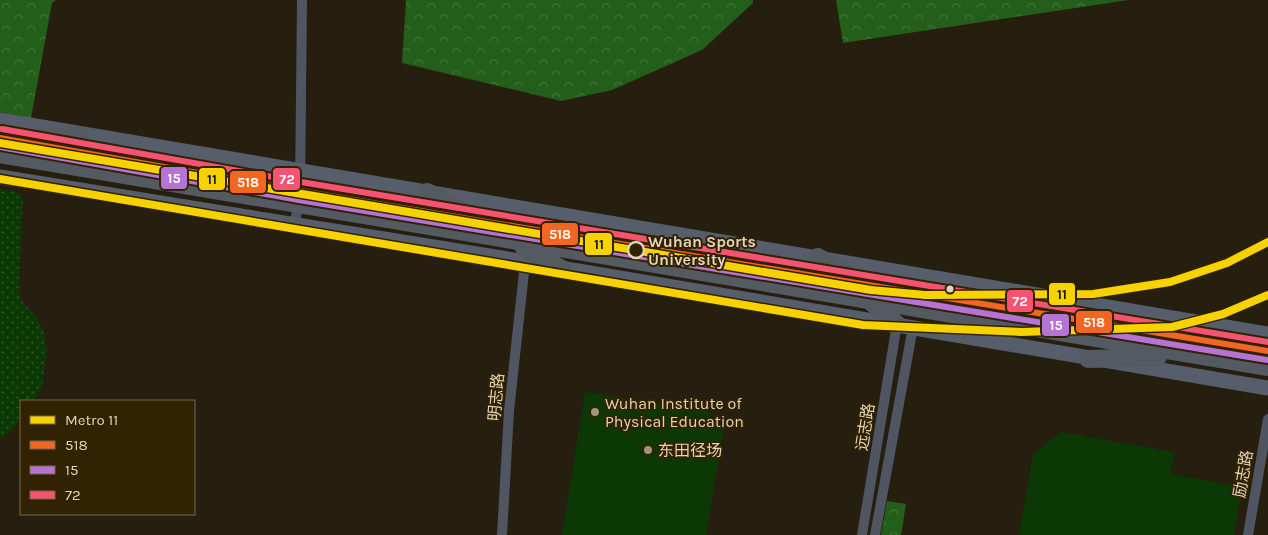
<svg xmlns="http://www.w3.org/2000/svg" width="1268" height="535" viewBox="0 0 1268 535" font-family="Karla,'Noto Sans SC',sans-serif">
<defs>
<pattern id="grass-dots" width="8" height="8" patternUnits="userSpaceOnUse" patternTransform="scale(1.25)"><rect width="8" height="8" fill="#0c3805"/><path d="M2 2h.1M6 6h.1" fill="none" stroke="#2f5427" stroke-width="1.8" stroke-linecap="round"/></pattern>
<pattern id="forest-crowns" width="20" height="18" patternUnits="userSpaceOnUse" patternTransform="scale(1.25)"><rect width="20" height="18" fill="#235e1a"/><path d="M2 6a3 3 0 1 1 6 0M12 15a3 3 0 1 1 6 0" fill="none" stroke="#437439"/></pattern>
</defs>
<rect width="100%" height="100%" fill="#261e0e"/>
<path fill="url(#grass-dots)" d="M0,189L16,192L23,198L19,289L21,300L37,318L44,333L47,352L42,387L33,401H21C21,422 17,427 0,439Z"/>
<g fill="url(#forest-crowns)">
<path d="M0,0H56L52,3L31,118L0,112Z"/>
<path d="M406,0H753V3L702,50L612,90L561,101L402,63Z"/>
<path d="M836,0H1128L843,43Z"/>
<path d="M887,501L906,504L901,535H881Z"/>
</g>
<g fill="#0c3805">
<path d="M585,392L711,412L709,425L724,427L706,535H562Z"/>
<path d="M1061,432L1174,452L1171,474L1242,487L1234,535H1019L1033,454Z"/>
</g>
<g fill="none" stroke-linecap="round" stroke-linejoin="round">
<g stroke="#4f5561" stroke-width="10">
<path d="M295,224L300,191L302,0"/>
<path d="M502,535L509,411L525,263"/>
<path d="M862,535L897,324"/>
<path d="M875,535L913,327"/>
<path d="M1248,535L1268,419"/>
</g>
<g stroke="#565e6b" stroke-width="15">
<path d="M0,120L1268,334"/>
<path d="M0,177L502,258L1268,388"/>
</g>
<g stroke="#545a62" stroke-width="18">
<path d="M0,138L300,191L1268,351"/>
<path d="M42,138L79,135"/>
<path d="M0,154L1268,367"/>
<path d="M427,192L469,214"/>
<path d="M524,248L562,269"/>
<path d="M818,257L856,279"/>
<path d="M871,302L897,324"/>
<path d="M1088,359L1158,357"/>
</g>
<defs>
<path id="bus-1" d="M0,138L300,191L1268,351"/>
<path id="bus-2" d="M0,147L299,200L1267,360"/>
<path id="bus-3" d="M2,129L301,182L1268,342"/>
</defs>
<use href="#bus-1" stroke="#312203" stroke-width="10"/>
<use href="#bus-2" stroke="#312203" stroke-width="10"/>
<use href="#bus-3" stroke="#312203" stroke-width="10"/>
<use href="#bus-1" stroke="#f26522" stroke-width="6"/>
<use href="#bus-2" stroke="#b673d3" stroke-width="6"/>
<use href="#bus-3" stroke="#f65372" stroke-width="6"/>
<defs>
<g id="metro-1">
<path d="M0,143L871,290L925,295L1093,294L1170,282L1227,263L1268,242"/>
<path d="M0,179L863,325L1021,332L1172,327L1223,314L1268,295"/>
</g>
</defs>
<use href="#metro-1" stroke="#312203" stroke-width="11"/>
<use href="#metro-1" stroke="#f6d300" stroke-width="8"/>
</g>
<circle fill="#312203" stroke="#e3d3b7" stroke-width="2.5" cx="636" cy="250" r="8"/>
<circle fill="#e3d3b7" stroke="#312203" stroke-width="2" cx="950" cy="289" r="4.5"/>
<g fill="#a1947c" stroke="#312203" stroke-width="2">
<circle cx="595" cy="412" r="5"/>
<circle cx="648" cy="450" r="5"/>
</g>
<g text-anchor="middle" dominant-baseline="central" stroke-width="4" stroke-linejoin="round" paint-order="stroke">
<g font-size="16" font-weight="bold" fill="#e3d3b7" stroke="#312203" text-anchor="start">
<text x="648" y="241">Wuhan Sports<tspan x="648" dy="18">University</tspan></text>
</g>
<g font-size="16" fill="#e3d3b7" stroke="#312203">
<text transform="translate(496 397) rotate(-85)">明志路</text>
<text transform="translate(865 427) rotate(-81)">远志路</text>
<text transform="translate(1243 474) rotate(-80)">励志路</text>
</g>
<g font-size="16" fill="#e3d3b7" stroke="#312203" text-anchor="start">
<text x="605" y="403">Wuhan Institute of<tspan x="605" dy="18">Physical Education</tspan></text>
<text x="658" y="450">东田径场</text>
</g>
</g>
<g stroke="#312203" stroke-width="2">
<rect x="160" y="166" width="28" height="24" rx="5" fill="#b673d3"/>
<rect x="198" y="167" width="28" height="24" rx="5" fill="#f6d300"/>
<rect x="272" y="167" width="29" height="24" rx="5" fill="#f65372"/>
<rect x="229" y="170" width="38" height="24" rx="5" fill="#f26522"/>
<rect x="541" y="222" width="38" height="24" rx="5" fill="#f26522"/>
<rect x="584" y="232" width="29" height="24" rx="5" fill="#f6d300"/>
<rect x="1048" y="282" width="28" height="24" rx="5" fill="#f6d300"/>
<rect x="1006" y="289" width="28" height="24" rx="5" fill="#f65372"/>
<rect x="1075" y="310" width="38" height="24" rx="5" fill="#f26522"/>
<rect x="1041" y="313" width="29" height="24" rx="5" fill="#b673d3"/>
</g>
<g font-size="14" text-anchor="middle" font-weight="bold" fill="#fff">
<text x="174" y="183">15</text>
<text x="287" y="184">72</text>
<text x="248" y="187">518</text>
<text x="560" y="239">518</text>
<text x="1020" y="306">72</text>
<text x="1094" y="327">518</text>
<text x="1056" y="330">15</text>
</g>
<g font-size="14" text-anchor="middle" font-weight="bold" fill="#111">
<text x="212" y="184">11</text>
<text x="599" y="249">11</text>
<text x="1062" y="299">11</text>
</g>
<rect x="20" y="400" width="175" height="115" fill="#312203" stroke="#78694b"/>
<rect x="30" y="416" width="25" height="8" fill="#f6d300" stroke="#78694b"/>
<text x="65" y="425" font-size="15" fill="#e3d3b7">Metro 11</text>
<rect x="30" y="441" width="25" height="8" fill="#f26522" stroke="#78694b"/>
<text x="65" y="450" font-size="15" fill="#e3d3b7">518</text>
<rect x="30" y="466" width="25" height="8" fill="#b673d3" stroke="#78694b"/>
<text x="65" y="475" font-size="15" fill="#e3d3b7">15</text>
<rect x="30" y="491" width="25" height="8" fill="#f65372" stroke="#78694b"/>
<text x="65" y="500" font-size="15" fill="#e3d3b7">72</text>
</svg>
